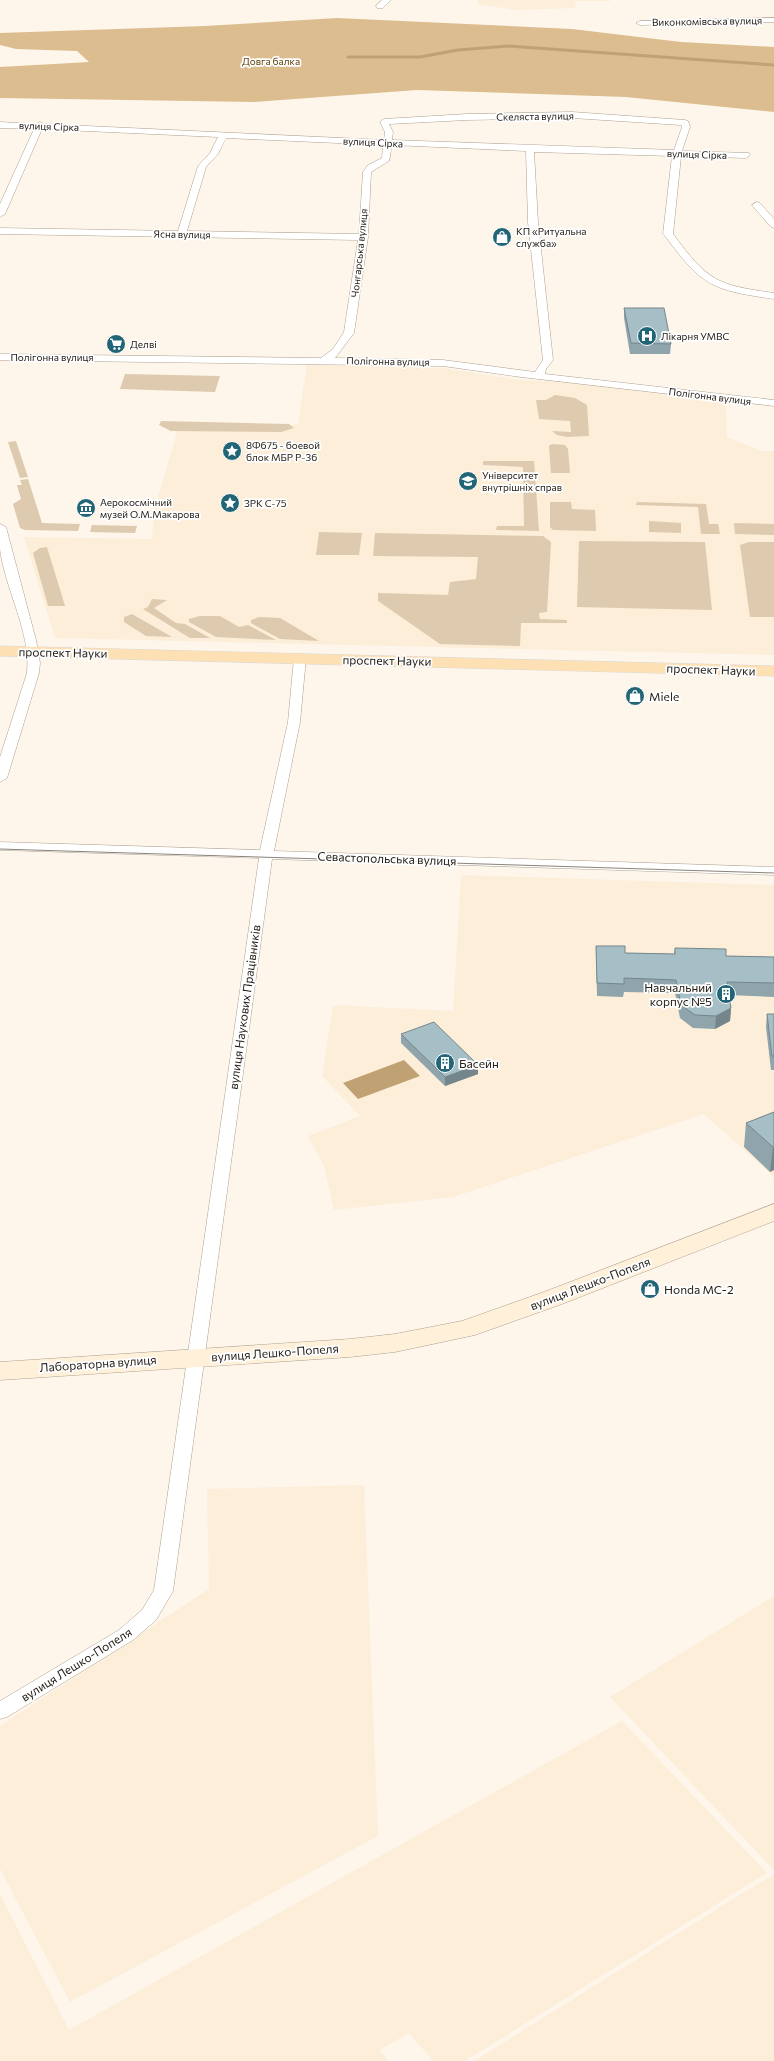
<svg xmlns="http://www.w3.org/2000/svg" width="774" height="2061" viewBox="0 0 774 2061" font-family="Commissioner,sans-serif">
<rect width="100%" height="100%" fill="#fef6ea"/>
<g fill="#fceed9">
<path d="M478,0H610L611,1H575L576,8L514,10L477,4Z"/>
<path d="M307,364L443,368L520,380L562,382L726,402L727,437L762,451H774V655L55,638L24,537L152,539L154,511L180,422L298,425Z"/>
<path d="M461,875L774,885V1177L704,1114L453,1197L334,1210L324,1166L308,1136L360,1116L322,1076L333,1005L453,1011Z"/>
<path d="M364,1485L378,1836L70,2002L0,1869V1726L209,1589L207,1489Z"/>
<path d="M774,1596V1870L610,1697Z"/>
<path d="M622,1721L767,1873L465,2061H433L409,2033L380,2050L388,2061H0V1894L69,2030Z"/>
<path d="M774,1875V2061H474L746,1891Z"/>
</g>
<g fill="#decaae">
<path d="M125,374L220,376L215,392L120,389Z"/>
<path d="M555,395L575,398L587,405L589,436L567,437L557,435L552,431L571,432L570,421L539,419L536,400H546Z"/>
<path d="M161,421L289,424L294,428L281,432L171,431L159,425Z"/>
<path d="M16,441L28,477L20,478L8,442Z"/>
<path d="M552,444L565,445L568,449L570,473H551L549,446Z"/>
<path d="M483,461H534L539,531L496,530L497,526H524L523,467L483,465Z"/>
<path d="M28,479L42,523L80,524L78,531L25,530L20,528L13,504L21,499L17,485H22L20,480Z"/>
<path d="M550,502H571L572,509L595,510L596,531L553,530L550,527Z"/>
<path d="M637,502L706,504L709,524H718L720,534H701L698,507L636,505Z"/>
<path d="M649,521L681,523V533L649,532Z"/>
<path d="M734,523L774,524V535L735,534Z"/>
<path d="M92,525L137,526L135,533L90,532Z"/>
<path d="M319,532L362,533L359,555H316Z"/>
<path d="M375,533L543,536L551,542L547,612L539,613L540,619L567,620V623H521L520,646L440,644L378,601V593L448,595L450,582L476,579L478,557L373,556Z"/>
<path d="M579,541L705,542L712,610L577,607Z"/>
<path d="M749,542H774V617H750L740,545Z"/>
<path d="M47,547L65,606H48L33,553L40,548Z"/>
<path d="M152,599L167,600L154,608L176,623L185,624L210,638H190L143,609L148,607Z"/>
<path d="M132,614L172,637L146,636L124,622V617Z"/>
<path d="M200,616H220L239,627L248,625L276,640L216,637L189,622V619Z"/>
<path d="M259,617L280,618L319,641L280,639L251,623V620Z"/>
</g>
<path fill="#dcbd8f" d="M337,18L572,29L681,42L774,47V112L626,97L417,90L254,102L0,98V67L89,62L77,51L16,49L0,45V33L205,26Z"/>
<path fill="#c0a174" d="M404,1060L420,1076L358,1099L343,1083Z"/>
<g fill="none" stroke-linecap="round" stroke-linejoin="round">
<path stroke="#c0a174" stroke-width="3" d="M348,57H420L458,50L508,46L774,65"/>
<defs>
<g id="minor">
<path d="M382,0H391L383,8H377L376,6Z"/>
<path d="M774,18V22L640,25L636,23L640,21Z"/>
<path d="M572,112L685,120L688,121L690,127L682,151L749,153L750,155L746,158L681,156L673,234C708,281 716,285 774,293V299C712,290 703,287 665,236L663,234L672,156L534,152L538,222L553,360L546,369L545,374L774,400V406L521,377L443,366L0,360V354L321,358L333,349L344,332L358,240L0,234V228L178,231L198,166L210,153L218,137L42,129L5,214L0,217V204L34,129L0,128V122L36,124L40,122L44,124L384,140L385,132L380,122L384,119L467,114ZM572,118L681,125L682,127L674,150L392,140L393,132L389,124L467,120ZM226,138L383,145L382,158L368,165L363,172L359,234L187,231L206,167L218,154ZM392,145L526,151L528,222L543,360L535,372L443,360L335,358L354,333L368,237L371,172L389,161Z"/>
<path d="M757,202L760,203L774,219V228L771,227L752,205Z"/>
<path d="M0,524L6,527L36,640L40,663L39,673L7,778L0,782V757L27,673C31,631 5,590 0,549C0,541 0,532 0,524Z"/>
<path d="M300,654L306,658L300,722L274,851L774,867V875L272,859L173,1591L156,1620L133,1640L7,1717L0,1719V1701L119,1630L142,1610L154,1590L259,858L0,850V842L260,850L288,722L294,658Z"/>
</g>
<path id="secondary" d="M774,1204V1221L562,1304L475,1335L395,1352L350,1357L0,1380V1362L350,1339L395,1334L462,1321L544,1292Z"/>
<path id="primary" d="M0,646L774,666V676L0,656Z"/>
</defs>
<use href="#minor" stroke="#ada08f" stroke-width="1"/>
<use href="#secondary" stroke="#ada08f" stroke-width="1"/>
<use href="#primary" stroke="#d8d7d6" stroke-width="1"/>
<use href="#minor" fill="#fff" fill-rule="evenodd"/>
<use href="#secondary" fill="#fff0da" fill-rule="evenodd"/>
<use href="#primary" fill="#fee0b5" fill-rule="evenodd"/>
<path stroke="#898379" stroke-width="1" d="M0,849L774,873"/>
</g>
<g fill="#8fa4ab">
<path d="M624,308L671,344L670,354H630L624,318Z"/>
<path d="M596,946L625,953L674,954L675,948L726,956L774,957V997L729,995L731,1008L730,1021L715,1029L693,1028L680,1018L675,993L624,992L623,997L597,996L596,959Z"/>
<path d="M767,1014H774V1070H771L766,1027Z"/>
<path d="M401,1034L478,1065V1074L445,1086L401,1043Z"/>
<path d="M774,1112V1170L770,1172L744,1147L746,1123Z"/>
</g>
<g fill="#74868b">
<path d="M731,1008L730,1021L715,1029L716,1016Z"/>
<path d="M478,1065V1074L445,1086V1077Z"/>
<path d="M773,1147H774V1170L770,1172Z"/>
</g>
<g fill="#a6bfc7" stroke="#74868b">
<path d="M624,308H664L671,344L631,343Z"/>
<path d="M596,946H625V953L675,954V948L726,949V956L774,957V983L727,982L731,1008L716,1016L695,1015L681,1005L676,980L624,978V984L597,983Z"/>
<path d="M767,1014H774V1056H772Z"/>
<path d="M434,1022L478,1065L445,1077L401,1034Z"/>
<path d="M774,1112V1147H773L746,1123Z"/>
</g>
<defs>
<symbol id="shop-disc" viewBox="-11 -11 22 22"><circle r="9.5" fill="#216577" stroke="#fff"/><path d="M-5-2.5h2.3a2.7 3.5 0 0 1 5.4 0H5L5.5 6h-11ZM-1.5-2.5h3a1.5 2.3 0 0 0-3 0Z" fill="#fff"/></symbol>
<symbol id="hospital-disc" viewBox="-11 -11 22 22"><circle r="9.5" fill="#216577" stroke="#fff"/><path d="M-5-5h3v3.5h4V-5h3V5h-3V1.5h-4V5h-3Z" fill="#fff"/></symbol>
<symbol id="supermarket-disc" viewBox="-11 -11 22 22"><circle r="9.5" fill="#216577" stroke="#fff"/><path d="M-6-5.5h2.5l.6 2H6L4.5 2H-2.5L-4.4-4H-6ZM-1.5 3.2a1.3 1.3 0 1 0 .1 0ZM3 3.2a1.3 1.3 0 1 0 .1 0Z" fill="#fff"/></symbol>
<symbol id="sight-disc" viewBox="-11 -11 22 22"><circle r="9.5" fill="#216577" stroke="#fff"/><path d="M0-6L1.8-2.2L6-1.7L2.9 1.2L3.7 5.4L0 3.3L-3.7 5.4L-2.9 1.2L-6-1.7L-1.8-2.2Z" fill="#fff"/></symbol>
<symbol id="university-disc" viewBox="-11 -11 22 22"><circle r="9.5" fill="#216577" stroke="#fff"/><path d="M0-5L7-2L0 1L-7-2ZM-4 1L0 2.5L4 1V4Q0 6-4 4Z" fill="#fff"/></symbol>
<symbol id="museum-disc" viewBox="-11 -11 22 22"><circle r="9.5" fill="#216577" stroke="#fff"/><path d="M0-6L6-3V-2H-6V-3ZM-5-1h2V3h-2ZM-1-1h2V3h-2ZM3-1h2V3H3ZM-6 4H6V6H-6Z" fill="#fff"/></symbol>
<symbol id="building-disc" viewBox="-11 -11 22 22"><circle r="9.5" fill="#216577" stroke="#fff"/><path d="M-4-6H4V6H1V3H-1V6H-4ZM-2.5-4.3h1.7v1.8h-1.7ZM.8-4.3h1.7v1.8H.8ZM-2.5-1h1.7V.8h-1.7ZM.8-1h1.7V.8H.8Z" fill="#fff"/></symbol>
</defs>
<g fill-rule="evenodd">
<use href="#shop-disc" x="491" y="226" width="22" height="22"/>
<use href="#hospital-disc" x="636" y="325" width="22" height="22"/>
<use href="#supermarket-disc" x="105" y="333" width="22" height="22"/>
<use href="#sight-disc" x="221" y="440" width="22" height="22"/>
<use href="#university-disc" x="457" y="470" width="22" height="22"/>
<use href="#sight-disc" x="219" y="492" width="22" height="22"/>
<use href="#museum-disc" x="75" y="497" width="22" height="22"/>
<use href="#shop-disc" x="624" y="685" width="22" height="22"/>
<use href="#building-disc" x="715" y="983" width="22" height="22"/>
<use href="#building-disc" x="434" y="1052" width="22" height="22"/>
<use href="#shop-disc" x="639" y="1278" width="22" height="22"/>
</g>
<g text-anchor="middle" dominant-baseline="central" stroke-width="3.5" stroke-linejoin="round" paint-order="stroke">
<g font-size="10" fill="#252019" stroke="#fff">
<text transform="translate(707 21) rotate(-1)">Виконкомівська вулиця</text>
<text transform="translate(535 116) rotate(-1)">Скеляста вулиця</text>
<text transform="translate(49 126) rotate(2)">вулиця Сірка</text>
<text transform="translate(373 142) rotate(3)">вулиця Сірка</text>
<text transform="translate(697 154) rotate(2)">вулиця Сірка</text>
<text transform="translate(182 234) rotate(1)">Ясна вулиця</text>
<text transform="translate(359 253) rotate(-84)">Чонгарська вулиця</text>
<text x="52" y="357">Полігонна вулиця</text>
<text transform="translate(388 361) rotate(1)">Полігонна вулиця</text>
<text transform="translate(710 396) rotate(7)">Полігонна вулиця</text>
</g>
<g font-size="10" fill="#614208" stroke="#fff">
<text x="271" y="61">Довга балка</text>
</g>
<g font-size="10" fill="#252019" stroke="#fff" text-anchor="start">
<text x="516" y="231">КП «Ритуальна<tspan x="516" dy="12">служба»</tspan></text>
<text x="661" y="336">Лікарня УМВС</text>
<text x="130" y="344">Делві</text>
<text x="246" y="445">8Ф675 - боевой<tspan x="246" dy="12">блок МБР Р-36</tspan></text>
<text x="482" y="475">Університет<tspan x="482" dy="12">внутрішніх справ</tspan></text>
<text x="100" y="502">Аерокосмічний<tspan x="100" dy="12">музей О.М.Макарова</tspan></text>
<text x="244" y="503">ЗРК С-75</text>
</g>
<g font-size="12" fill="#252019" stroke="#fff">
<text transform="translate(63 652) rotate(1)">проспект Науки</text>
<text transform="translate(387 660) rotate(1)">проспект Науки</text>
<text transform="translate(711 669) rotate(2)">проспект Науки</text>
<text transform="translate(387 858) rotate(2)">Севастопольська вулиця</text>
<text transform="translate(244 1007) rotate(-82)">вулиця Наукових Працівників</text>
<text transform="translate(590 1283) rotate(-21)">вулиця Лешко-Попеля</text>
<text transform="translate(275 1352) rotate(-4)">вулиця Лешко-Попеля</text>
<text transform="translate(98 1363) rotate(-4)">Лабораторна вулиця</text>
<text transform="translate(76 1664) rotate(-32)">вулиця Лешко-Попеля</text>
</g>
<g font-size="12" fill="#252019" stroke="#fff" text-anchor="start">
<text x="649" y="696">Miele</text>
<text x="712" y="987" text-anchor="end">Навчальний<tspan x="712" dy="14">корпус №5</tspan></text>
<text x="459" y="1063">Басейн</text>
<text x="664" y="1289">Honda МС-2</text>
</g>
</g>
</svg>
